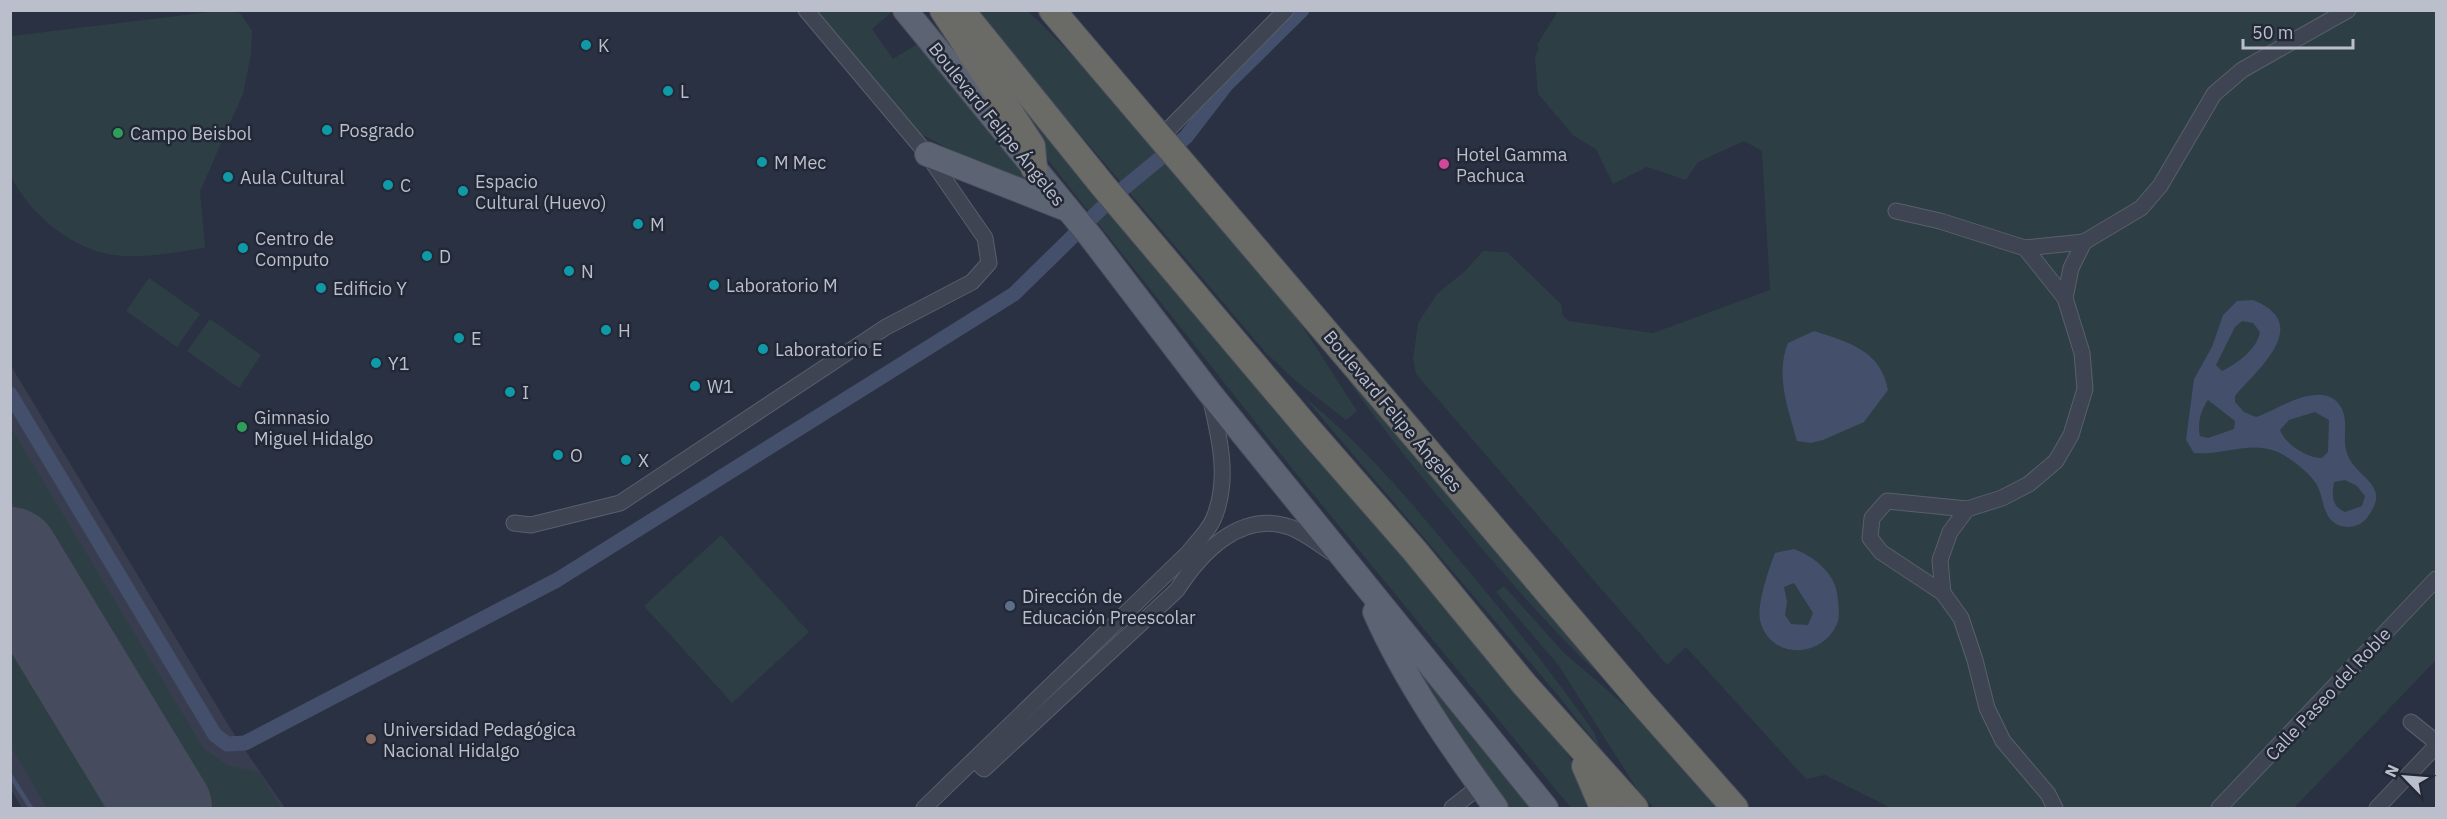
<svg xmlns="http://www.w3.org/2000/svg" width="2447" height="819" viewBox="0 0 2447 819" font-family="'IBM Plex Sans',sans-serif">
<rect width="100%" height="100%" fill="#2a3142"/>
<path fill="#383e4f" d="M11,366L232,731L285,808H22L11,789Z"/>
<g fill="#2d3f44">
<path d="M218,11L240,13L252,31L251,54L243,94L200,191L205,248C176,252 144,259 114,255C73,250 30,214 12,178C8,168 9,52 12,36Z"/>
<path d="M815,11H893L872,29L893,59L919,43L1045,199L917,132Z"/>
<path d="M975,11H1028L1102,85L1290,307L1357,411L1346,420L1297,382L1267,354Z"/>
<path d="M1558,11H2436V660L2294,808H1891L1825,775L1806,779L1686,647L1667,665L1416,374L1413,359L1418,323L1437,294L1465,271L1483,251L1507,252L1561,304L1563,316L1569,321L1653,333L1770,290L1762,151L1744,141L1698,162L1686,180L1647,167L1613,184L1596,149L1574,136L1538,94L1535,57L1539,48L1537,45Z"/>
<path d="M974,42L1566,752L1579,771L1594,808H1571L1299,477L1025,131Z"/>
<path d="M149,278L200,314L177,347L126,311Z"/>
<path d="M210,319L261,355L239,388L187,351Z"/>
<path d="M1351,378L1606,677L1603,678C1556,635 1515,587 1473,538C1430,487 1387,436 1349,381Z"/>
<path d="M1305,398C1360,442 1405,495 1450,549C1500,608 1549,668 1594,732L1600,748L1557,694Z"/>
<path d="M10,426L204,749L227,765L259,772L281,808H197L11,500Z"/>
<path d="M721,535L809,632L732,703L644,606Z"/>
<path d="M1504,586L1563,652L1636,715L1718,808H1654L1639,792L1559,666L1496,592Z"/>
<path d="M11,609L131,808H47L11,747Z"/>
<path d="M1401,647L1540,808H1510Z"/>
</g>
<g fill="#434f6b" fill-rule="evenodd">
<path d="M2253,300C2313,324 2259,368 2235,396V402L2244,412L2256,417C2277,410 2325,376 2342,409C2348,422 2343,438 2346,450C2353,479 2392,482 2369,515C2364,523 2357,527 2347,527C2320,525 2326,497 2315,482C2307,471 2291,459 2280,453C2252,439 2222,456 2194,453L2186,440L2194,379L2212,347L2223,315L2237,301ZM2242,321L2253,323L2260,332C2257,349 2238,363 2222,371L2216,365L2235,327ZM2208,400L2235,421L2234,429L2208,438L2200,436C2197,425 2201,409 2208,400ZM2315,412L2329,420L2328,452L2322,458C2307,458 2285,444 2280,430L2289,420ZM2345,480L2357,486L2365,496L2362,506L2345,512C2331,506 2332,495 2334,482Z"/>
<path d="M1814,331C1848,342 1881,350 1888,390L1864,422L1823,440L1811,443L1797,441C1788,409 1775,375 1788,343Z"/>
<path d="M1794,549C1813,556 1834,572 1837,593C1838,601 1840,613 1838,621C1825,659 1769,661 1760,620C1757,604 1769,568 1775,553ZM1794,583L1813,613L1808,625L1791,624L1785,615L1787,602L1784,587Z"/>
</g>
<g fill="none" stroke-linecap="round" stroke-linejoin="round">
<path stroke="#434f6b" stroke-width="4.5" d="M10,775L31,808"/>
<path stroke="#434f6b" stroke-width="15" d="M10,394L215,735L227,744L245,743L557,580L1014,294L1113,197L1186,137L1226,85L1302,10"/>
<path stroke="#464c5d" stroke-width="98" d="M10,556L163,808"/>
<defs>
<g id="minor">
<path d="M1162,136L1286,10"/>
<path d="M1896,211L1940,221L2025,248L2084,242"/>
<path d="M2025,248L2065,298"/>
<path d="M514,523L531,525L620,503L886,327L972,282L989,263L985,238L927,154L806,10"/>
<path d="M1943,593L1881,552L1870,538L1872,518L1887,501L1967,509"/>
<path d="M2411,722L2436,742"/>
<path d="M975,760L984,769L1177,590C1200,554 1239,512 1286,526C1302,530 1317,543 1331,552"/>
<path d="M924,808L1188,553C1196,543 1208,531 1213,520C1230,482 1220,439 1211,401"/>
<path d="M1452,808L1480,786"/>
<path d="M2055,808L2048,794L2003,741L1987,708L1975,660L1961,618L1943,593L1940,560L1950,532L1967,509L2002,498L2029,484L2056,461L2071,435L2085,389L2082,353L2065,298L2071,268L2084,242L2141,208L2160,186L2214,94L2242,70L2348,10"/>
<path d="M2219,808L2436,579"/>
<path d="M2377,808L2436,746"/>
</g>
<g id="primary">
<path d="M905,10L1090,236L1209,392L1546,808"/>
<path d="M927,154L1064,208"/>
<path d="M1375,612C1406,682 1451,746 1496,808"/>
</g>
<g id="trunk">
<path d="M943,10L1032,146L1034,168"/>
<path d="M961,10L1104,187L1310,431L1414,550L1524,684L1635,808"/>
<path d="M1052,10L1642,703L1735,808"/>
<path d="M1585,766L1603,808"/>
</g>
</defs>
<use href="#minor" stroke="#595f6c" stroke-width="17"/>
<use href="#primary" stroke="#484d5b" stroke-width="26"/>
<use href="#trunk" stroke="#494e5c" stroke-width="28"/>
<use href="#minor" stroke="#3e4452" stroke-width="15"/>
<use href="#primary" stroke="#5c6372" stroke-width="24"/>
<use href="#trunk" stroke="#6a6a67" stroke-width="26"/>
</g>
<g fill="#0f9aa8" stroke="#232837" stroke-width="2">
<circle cx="586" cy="45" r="6"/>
<circle cx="668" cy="91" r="6"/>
<circle cx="327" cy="130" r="6"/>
<circle cx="762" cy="162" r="6"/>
<circle cx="228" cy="177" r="6"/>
<circle cx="388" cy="185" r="6"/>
<circle cx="463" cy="191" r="6"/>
<circle cx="638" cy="224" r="6"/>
<circle cx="243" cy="248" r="6"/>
<circle cx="427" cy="256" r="6"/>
<circle cx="569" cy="271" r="6"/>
<circle cx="714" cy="285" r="6"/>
<circle cx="321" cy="288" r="6"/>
<circle cx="606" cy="330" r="6"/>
<circle cx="459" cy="338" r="6"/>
<circle cx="763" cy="349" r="6"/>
<circle cx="376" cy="363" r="6"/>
<circle cx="695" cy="386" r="6"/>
<circle cx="510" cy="392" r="6"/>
<circle cx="558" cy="455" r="6"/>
<circle cx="626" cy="460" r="6"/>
</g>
<g fill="#2e9e5b" stroke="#232837" stroke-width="2">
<circle cx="118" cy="133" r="6"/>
<circle cx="242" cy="427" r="6"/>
</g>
<circle fill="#d1479c" stroke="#232837" stroke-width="2" cx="1444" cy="164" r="6"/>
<circle fill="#5c6f8a" stroke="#232837" stroke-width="2" cx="1010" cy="606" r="6"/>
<circle fill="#8d6e63" stroke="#232837" stroke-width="2" cx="371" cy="739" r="6"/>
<g text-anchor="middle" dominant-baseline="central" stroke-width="5" stroke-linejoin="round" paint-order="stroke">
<g font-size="18" fill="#bbbfcc" stroke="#232837" text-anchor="start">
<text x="598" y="45">K</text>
<text x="680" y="91">L</text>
<text x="339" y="130">Posgrado</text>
<text x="130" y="133">Campo Beisbol</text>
<text x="1456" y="154">Hotel Gamma<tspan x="1456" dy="21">Pachuca</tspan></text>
<text x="774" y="162">M Mec</text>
<text x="240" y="177">Aula Cultural</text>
<text x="475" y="181">Espacio<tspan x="475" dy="21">Cultural (Huevo)</tspan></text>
<text x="400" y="185">C</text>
<text x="650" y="224">M</text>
<text x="255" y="238">Centro de<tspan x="255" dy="21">Computo</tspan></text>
<text x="439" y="256">D</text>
<text x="581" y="271">N</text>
<text x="726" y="285">Laboratorio M</text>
<text x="333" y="288">Edificio Y</text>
<text x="618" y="330">H</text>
<text x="471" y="338">E</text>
<text x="775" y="349">Laboratorio E</text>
<text x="388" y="363">Y1</text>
<text x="707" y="386">W1</text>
<text x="522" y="392">I</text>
<text x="254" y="417">Gimnasio<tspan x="254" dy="21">Miguel Hidalgo</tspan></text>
<text x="570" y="455">O</text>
<text x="638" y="460">X</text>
<text x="1022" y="596">Dirección de<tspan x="1022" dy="21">Educación Preescolar</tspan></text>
<text x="383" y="729">Universidad Pedagógica<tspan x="383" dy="21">Nacional Hidalgo</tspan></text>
</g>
<g font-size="18" fill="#bbbfcc" stroke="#232837">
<text transform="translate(997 124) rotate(51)">Boulevard Felipe Ángeles</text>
<text transform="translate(1393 411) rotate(50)">Boulevard Felipe Ángeles</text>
<text transform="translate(2328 694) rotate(-47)">Calle Paseo del Roble</text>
</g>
</g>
<rect width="2447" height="819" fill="none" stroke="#bbbfcc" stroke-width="24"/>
<g transform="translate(2405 777) rotate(295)" stroke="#232837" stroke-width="4.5" paint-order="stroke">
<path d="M0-4.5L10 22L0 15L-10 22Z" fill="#bbbfcc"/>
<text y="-9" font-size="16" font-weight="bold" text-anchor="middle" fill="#bbbfcc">N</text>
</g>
<path d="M2243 39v9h110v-9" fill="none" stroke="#bbbfcc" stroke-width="3"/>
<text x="2252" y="39" font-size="18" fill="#bbbfcc" stroke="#232837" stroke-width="4.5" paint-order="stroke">50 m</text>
</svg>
